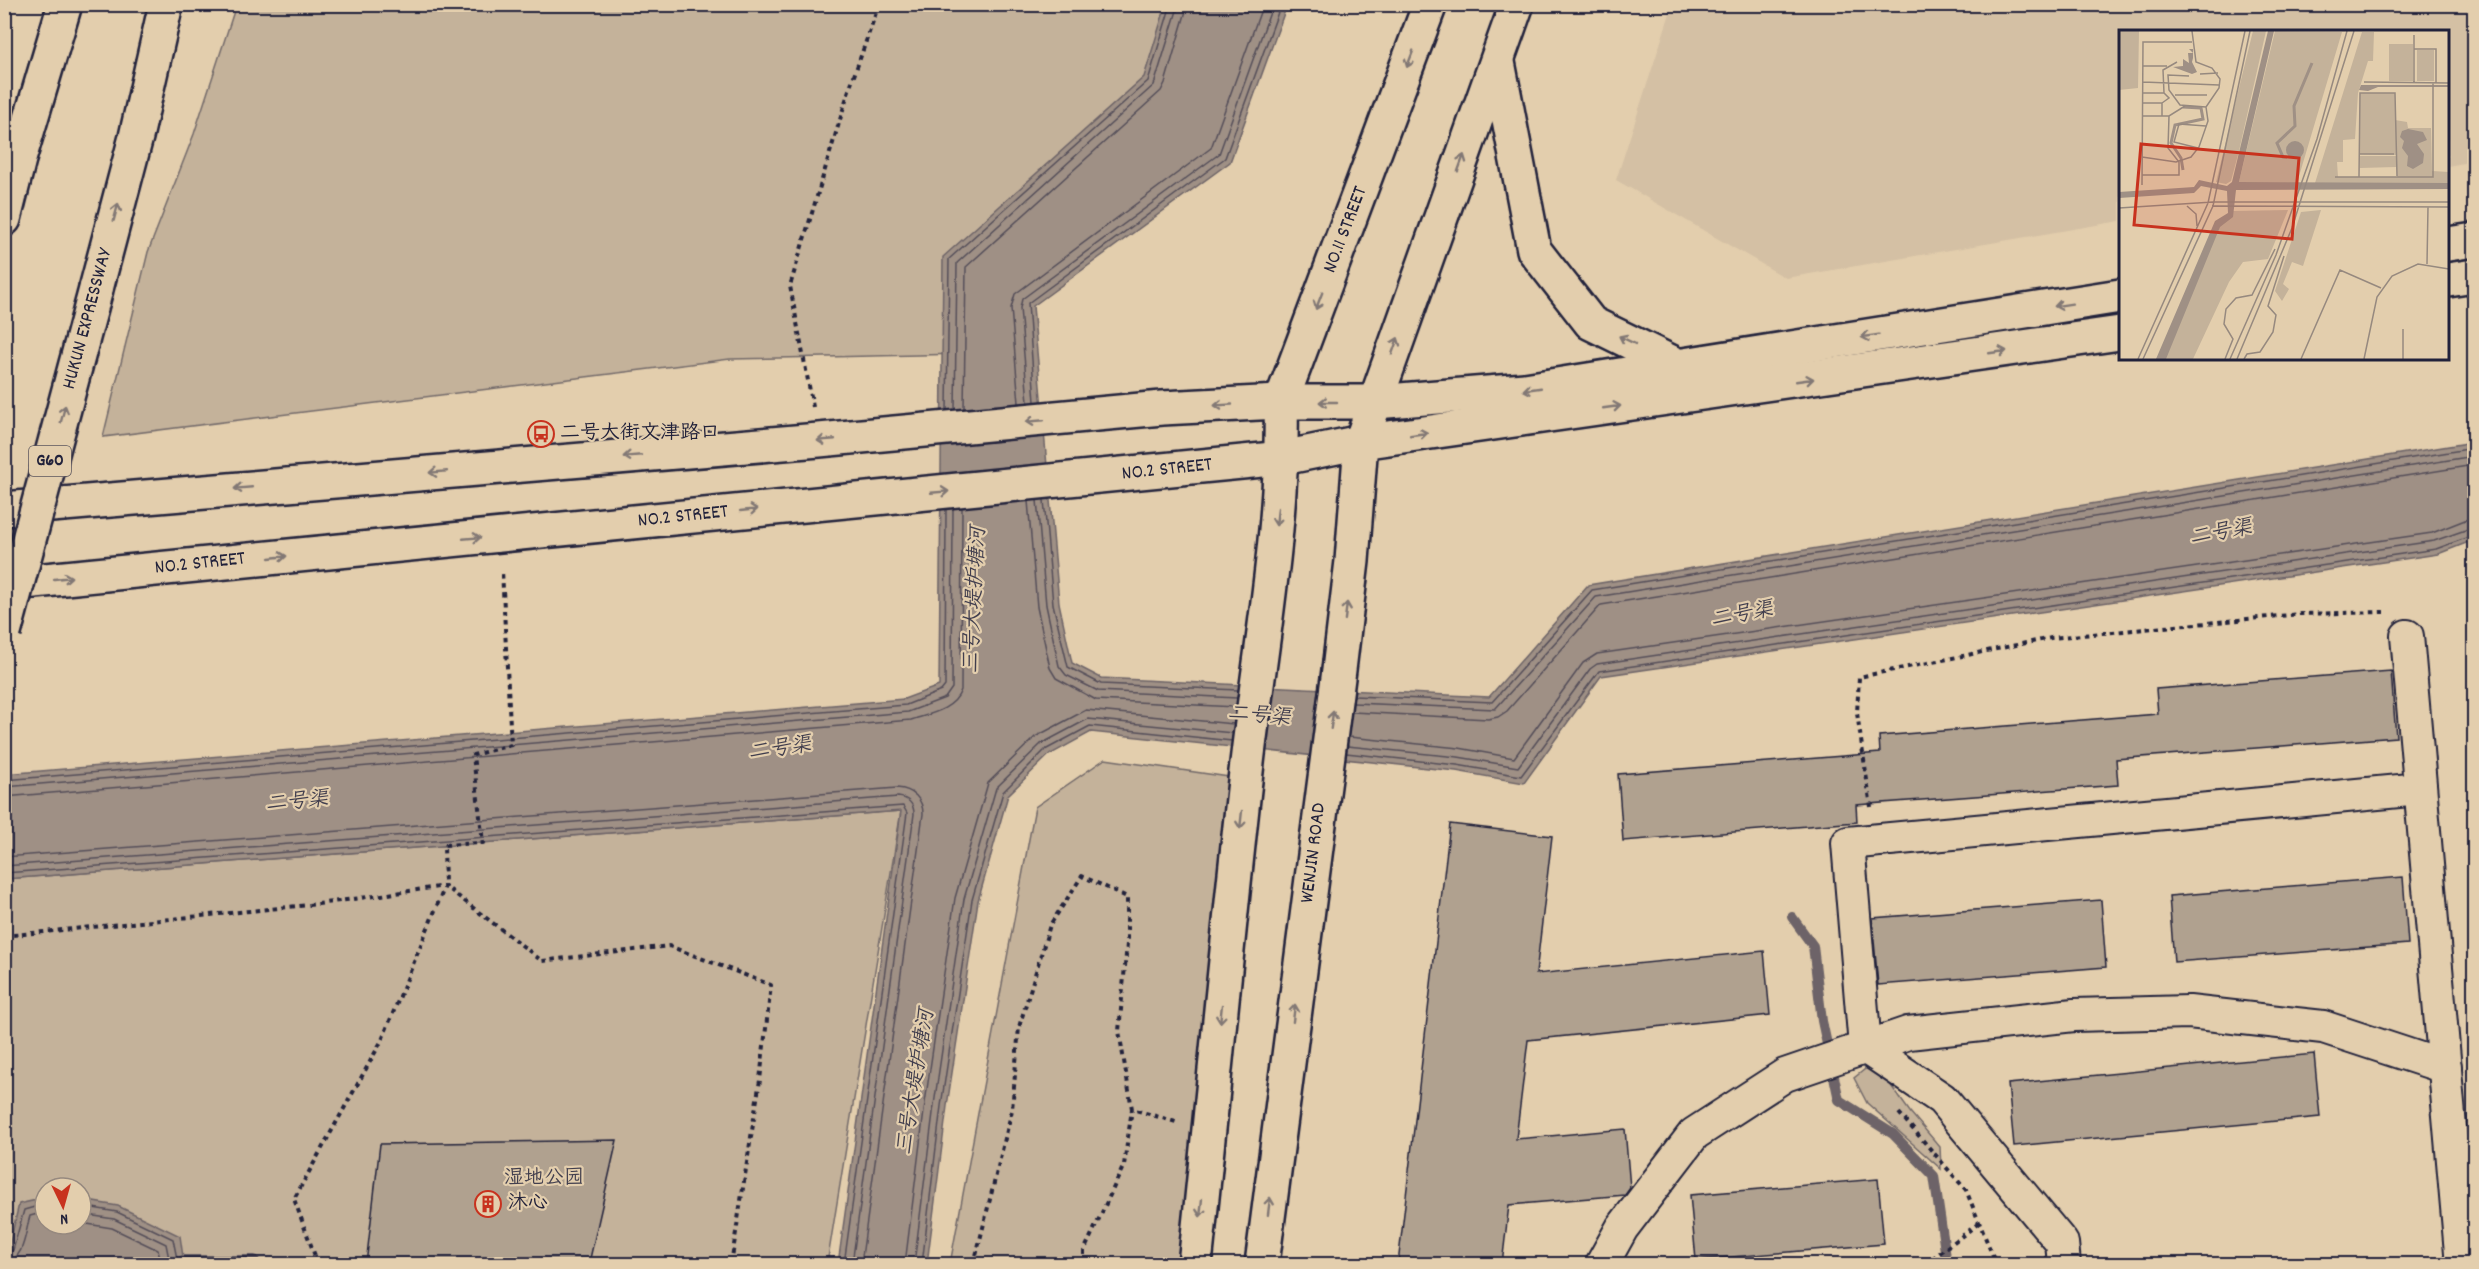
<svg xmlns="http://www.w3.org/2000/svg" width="2479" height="1269" viewBox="0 0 2479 1269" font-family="Dekko,'LXGW WenKai TC',sans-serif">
<rect width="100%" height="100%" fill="#e3cead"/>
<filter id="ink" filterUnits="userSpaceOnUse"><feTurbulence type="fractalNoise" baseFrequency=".0167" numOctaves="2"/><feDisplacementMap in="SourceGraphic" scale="12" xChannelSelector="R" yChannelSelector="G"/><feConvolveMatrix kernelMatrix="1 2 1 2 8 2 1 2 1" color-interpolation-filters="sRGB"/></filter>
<g filter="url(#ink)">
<path fill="#d4c0a4" d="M1673,4L2474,5V161L2448,166V32H2120V221L1786,278L1616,180Z"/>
<g fill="#c4b29a" stroke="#736a6a" stroke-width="1.5" fill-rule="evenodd">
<path d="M236,5H1242L965,354L730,359L103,437L148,252L194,134Z"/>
<path d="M1105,759L1263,782L1188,1264H950L1035,807Z"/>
<path d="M901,811L827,1264H5V879ZM45,1188H81V1224H45Z"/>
<path d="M1874,1062L1910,1112L1940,1147L1941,1169L1867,1103L1854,1078Z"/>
</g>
<g fill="#9f9085" stroke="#6d6467" stroke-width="1.5">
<path d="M1166,5H1287L1230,162L1033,306L1059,603L1072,663L1101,678L1489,697L1588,585L2474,442V540L2438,554L1601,676L1524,783L1456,771L1091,732L1049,755L1008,795L978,901L947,1106L927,1264H838L901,811L5,879V774L904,699L939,686L943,257L1144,77Z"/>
<path d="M45,1198V1224H81V1200L118,1206L180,1236L184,1264H5L19,1204Z"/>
</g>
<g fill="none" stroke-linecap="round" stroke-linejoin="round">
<g stroke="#544e59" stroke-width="1.5">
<path d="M1028,402L1020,308L1022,299L1219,154L1273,4"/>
<path d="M1035,402L1028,303L1225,158L1281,4"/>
<path d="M1019,403L1011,308L1015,294L1211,148L1263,4"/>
<path d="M964,408L966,267L1161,91L1165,83L1188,4"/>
<path d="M955,409L957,263L1154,85L1179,4"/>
<path d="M947,410L949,259L1148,81L1171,4"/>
<path d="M1037,500L1046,605L1059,666L1066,675L1098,691L1237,698"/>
<path d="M1044,500L1053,604L1068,667L1101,684L1238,690"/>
<path d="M1028,501L1037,607L1050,668L1056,678L1096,700L1236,707"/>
<path d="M1354,696L1492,702L1592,590L2474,448"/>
<path d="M1353,703L1495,709L1596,597L2474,456"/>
<path d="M1352,712L1488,719L1498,717L1507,711L1601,605L2474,465"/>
<path d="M1349,737L1459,748L1514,758L1583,663L1597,654L2432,533L2465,520L2474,518"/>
<path d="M1347,746L1458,757L1518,767L1590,669L1597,664L2434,541L2474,527"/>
<path d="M1346,753L1457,765L1521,776L1599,671L2436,549L2474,535"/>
<path d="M4,780L906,705L941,691L945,686L946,509"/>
<path d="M4,787L908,712L945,698L952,688L953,509"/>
<path d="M4,797L911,720C929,714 954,710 961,690L962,508"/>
<path d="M4,857L897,788C913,789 923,799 923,814L861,1264"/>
<path d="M4,866L898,797C908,798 914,804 914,814L852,1264"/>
<path d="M4,873L903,806L907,813L844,1264"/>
<path d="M81,1206L117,1212L173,1239L178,1264"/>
<path d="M81,1214L114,1219L166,1244L170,1264"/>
<path d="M81,1223L112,1228L158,1250L161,1264"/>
<path d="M4,1255L13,1250L24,1210L45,1204"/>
<path d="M4,1262C25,1261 25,1232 30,1216L45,1212"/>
<path d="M905,1264L925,1103L955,898L988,783L1035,737L1086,710L1234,724"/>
<path d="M914,1264L934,1105L964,899L996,788L1041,744L1088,719L1233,733"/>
<path d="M922,1264L941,1106L972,900L1003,792L1045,750L1090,726L1232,741"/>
</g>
<g stroke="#6d6467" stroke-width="10">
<path d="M1792,917L1813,946L1822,1021L1839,1100L1893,1134L1934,1176L1947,1264"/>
<path d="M183,1260H254L257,1264"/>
</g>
</g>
<g fill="#b0a18f" stroke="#22223b" stroke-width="1.5">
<path d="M2391,671L2396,737L2116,759L2118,785L1856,805L1857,822L1623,841L1618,774L1880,753L1879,736L2158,714L2156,689Z"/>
<path d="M1450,824L1552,836L1536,974L1764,951L1770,1015L1528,1040L1516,1139L1625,1129L1630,1188L1625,1195L1509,1205L1502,1264H1398Z"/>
<path d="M2403,877L2408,944L2174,962L2169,896Z"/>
<path d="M2101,900L2106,967L1878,985L1872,918Z"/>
<path d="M2314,1054L2320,1117L2014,1146L2008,1084Z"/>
<path d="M617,1140L589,1263L366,1264L380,1144Z"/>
<path d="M1878,1179L1884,1244L1696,1260L1690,1195Z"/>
</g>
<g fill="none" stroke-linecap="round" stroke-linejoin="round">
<defs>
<g id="minor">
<path d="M2407,636L2462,1264"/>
<path d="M1602,1264L1622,1228L1694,1134L1785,1075L1908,1033L2074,1015L2189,1012L2323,1027L2445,1067"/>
<path d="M2064,1264L2062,1243L1942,1099L1865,1047L1848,843L2420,789"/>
</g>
<g id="primary">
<path d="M1498,62L1534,250L1591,323L1679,366"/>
<path d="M2448,244L2474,240"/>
<path d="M2448,280L2474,276"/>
<path d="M4,509L819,440L1162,408L1281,402H1375L1525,390L2120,296"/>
<path d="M4,584L1283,458L1361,442L2120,333"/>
<path d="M1195,1264C1213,1097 1228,930 1247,763C1261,643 1284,523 1281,402L1430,4"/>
<path d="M1262,1264L1339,670L1352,561L1361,442L1517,4"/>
</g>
<g id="motorway">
<path d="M4,219L19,159L65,4"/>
<path d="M96,289L136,137L166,4"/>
</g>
</defs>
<use href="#minor" stroke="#22223b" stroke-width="36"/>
<use href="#primary" stroke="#22223b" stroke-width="38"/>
<use href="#motorway" stroke="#22223b" stroke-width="38"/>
<g stroke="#22223b" stroke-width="4" stroke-dasharray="4.5 4.5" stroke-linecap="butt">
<path d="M813,407L790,286L848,93L879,4"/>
<path d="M1871,807L1857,713L1859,677L2051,638L2300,614L2384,612"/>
<path d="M4,936L318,904L445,886L542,961L669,946L771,985L760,1080L731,1264"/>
<path d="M1899,1113L1966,1190L1996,1264"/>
<path d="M318,1264L294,1199L382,1040L445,886L444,845L483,843L473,755L511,745L502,570"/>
<path d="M974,1264L1012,1110L1019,1027L1050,925L1082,876L1127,897V944L1119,1031L1132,1109L1176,1122"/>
<path d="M1084,1264V1251L1124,1165L1132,1109"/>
<path d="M1925,1264L1979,1223"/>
</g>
<use href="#minor" stroke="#e3cead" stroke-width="32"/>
<use href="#primary" stroke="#e3cead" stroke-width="33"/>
<use href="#motorway" stroke="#e3cead" stroke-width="33"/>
<defs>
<path id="motorway-bridge" d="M4,633L96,289"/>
</defs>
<use href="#motorway-bridge" stroke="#22223b" stroke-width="38" stroke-linecap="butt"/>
<use href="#motorway-bridge" stroke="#e3cead" stroke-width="33"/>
</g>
<defs><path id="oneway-shaft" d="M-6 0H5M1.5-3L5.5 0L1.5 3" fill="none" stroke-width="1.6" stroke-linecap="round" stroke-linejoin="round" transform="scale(1.5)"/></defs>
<g stroke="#827874">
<use href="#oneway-shaft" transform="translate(1410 59) rotate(111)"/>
<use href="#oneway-shaft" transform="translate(1461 163) rotate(-70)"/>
<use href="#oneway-shaft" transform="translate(116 212) rotate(-75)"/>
<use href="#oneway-shaft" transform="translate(1319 301) rotate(111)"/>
<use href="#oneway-shaft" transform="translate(2063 305) rotate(171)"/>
<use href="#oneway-shaft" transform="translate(1870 336) rotate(171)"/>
<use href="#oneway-shaft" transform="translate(1627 340) rotate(-154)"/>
<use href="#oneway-shaft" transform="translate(1395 346) rotate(-70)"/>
<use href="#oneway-shaft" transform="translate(1998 352) rotate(-8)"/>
<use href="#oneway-shaft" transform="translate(1805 380) rotate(-8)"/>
<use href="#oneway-shaft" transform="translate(1532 389) rotate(172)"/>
<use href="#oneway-shaft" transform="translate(1328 402) rotate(180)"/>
<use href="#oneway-shaft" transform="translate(1223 405) rotate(177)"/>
<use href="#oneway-shaft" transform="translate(1612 407) rotate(-8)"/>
<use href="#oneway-shaft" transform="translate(63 414) rotate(-75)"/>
<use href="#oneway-shaft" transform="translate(1035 421) rotate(175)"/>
<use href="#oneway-shaft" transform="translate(1419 434) rotate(-8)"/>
<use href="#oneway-shaft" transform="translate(826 440) rotate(175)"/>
<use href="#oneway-shaft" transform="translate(632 456) rotate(175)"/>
<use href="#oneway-shaft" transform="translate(438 472) rotate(175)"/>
<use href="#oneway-shaft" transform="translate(243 488) rotate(175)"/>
<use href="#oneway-shaft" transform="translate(940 492) rotate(-5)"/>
<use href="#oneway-shaft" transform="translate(749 510) rotate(-6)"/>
<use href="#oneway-shaft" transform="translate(1277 517) rotate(96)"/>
<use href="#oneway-shaft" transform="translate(472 538) rotate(-5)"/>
<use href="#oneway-shaft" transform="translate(278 557) rotate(-6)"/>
<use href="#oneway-shaft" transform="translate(63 578) rotate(-6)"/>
<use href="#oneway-shaft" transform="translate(1346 611) rotate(-83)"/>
<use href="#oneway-shaft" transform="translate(1332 720) rotate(-82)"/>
<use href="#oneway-shaft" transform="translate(1241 820) rotate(96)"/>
<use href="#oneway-shaft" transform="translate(1294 1013) rotate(-83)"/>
<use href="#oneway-shaft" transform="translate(1221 1014) rotate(96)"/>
<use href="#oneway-shaft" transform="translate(1269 1206) rotate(-83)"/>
<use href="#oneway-shaft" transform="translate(1201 1208) rotate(96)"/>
</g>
</g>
<defs>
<symbol id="bus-ring" viewBox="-11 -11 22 22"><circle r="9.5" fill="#e3cead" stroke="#c8321e" stroke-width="1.5"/><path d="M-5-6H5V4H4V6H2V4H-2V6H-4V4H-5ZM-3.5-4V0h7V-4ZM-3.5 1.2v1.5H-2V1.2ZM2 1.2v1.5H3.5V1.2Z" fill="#c8321e"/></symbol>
<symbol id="building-ring" viewBox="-11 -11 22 22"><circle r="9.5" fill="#e3cead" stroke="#c8321e" stroke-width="1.5"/><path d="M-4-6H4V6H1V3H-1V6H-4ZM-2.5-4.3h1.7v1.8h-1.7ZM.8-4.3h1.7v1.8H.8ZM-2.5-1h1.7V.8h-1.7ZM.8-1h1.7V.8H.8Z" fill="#c8321e"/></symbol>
</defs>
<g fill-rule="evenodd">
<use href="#bus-ring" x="526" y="419" width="30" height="30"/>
<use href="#building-ring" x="473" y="1189" width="30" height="30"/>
</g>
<g text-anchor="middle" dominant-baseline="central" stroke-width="4.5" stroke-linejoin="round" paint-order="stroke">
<rect fill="#e3cead" stroke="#5c565d" stroke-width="1.5" x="29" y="446" width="42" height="30" rx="4.5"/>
<g font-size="18" font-weight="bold" fill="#22223b">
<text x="50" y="461">G60</text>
</g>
<g font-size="20" fill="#22223b" stroke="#e3cead">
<text transform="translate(1346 230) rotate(-69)">NO.11 STREET</text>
<text transform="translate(88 319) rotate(-75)">HUKUN EXPRESSWAY</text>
<text transform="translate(1167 470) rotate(-6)">NO.2 STREET</text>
<text transform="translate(683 517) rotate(-6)">NO.2 STREET</text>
<text transform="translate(200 564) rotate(-6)">NO.2 STREET</text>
<text transform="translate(1314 853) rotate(-83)">WENJIN ROAD</text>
</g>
<g font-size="20" fill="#22223b" stroke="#e3cead" text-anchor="start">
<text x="560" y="434">二号大街文津路口</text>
<text x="508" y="1204">沐心</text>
</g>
<g font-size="20" fill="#423f4e" stroke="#e3cead">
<text x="544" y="1179">湿地公园</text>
</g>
<g font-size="21" font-style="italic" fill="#413e4e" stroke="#e3cead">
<text transform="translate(2221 534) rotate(-10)">二号渠</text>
<text transform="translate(976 600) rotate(-87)">三号大堤护塘河</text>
<text transform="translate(1742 616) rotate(-10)">二号渠</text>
<text transform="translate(1259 717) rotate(5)">二号渠</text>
<text transform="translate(780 750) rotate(-8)">二号渠</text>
<text transform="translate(297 803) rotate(-5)">二号渠</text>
<text transform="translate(917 1082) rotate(-81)">三号大堤护塘河</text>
</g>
</g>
<g transform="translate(2119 30)">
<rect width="330" height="330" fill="#e3cead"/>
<path d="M0,1H20L19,58L0,60ZM134,1H147L120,121L112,151L107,154L97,152ZM156,1L223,2L178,153L120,152ZM243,2H255L254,31H249L239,63L236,109L224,110V132H218L219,147H278V125L241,124V63H276V90L288,92L289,98H312L313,141L330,142V153H196ZM270,14H294V51H270ZM298,20H315V51H298ZM241,126H277V137L241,138ZM169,180L149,229L124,232L110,252L74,329H43L97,194L114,181ZM202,180L184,236L173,232L164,254L170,259L163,271L156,261L182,182Z" fill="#c4b29a"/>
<path d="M149,1H155L120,152L330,153V159L117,160L114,187L101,197L47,329H37L96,191L109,183L108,161L82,156L75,163L0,168V162L75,157L80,150L108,156L113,152ZM70,19H74V28L73,32L78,42L73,44L54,37L64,36V29L70,33L69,23H74ZM242,55H330V57H259L249,61L240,60ZM289,99L304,102L308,110L298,114L305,124L304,133L294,139L288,136L289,126L283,118L285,111L281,107L283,101ZM167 120a9 9 0 1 1 18 0a9 9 0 1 1-18 0Z" fill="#9f9085"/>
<path fill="none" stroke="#9f9085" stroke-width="3" d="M168,127H164L158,113L176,96L175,76L193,33M64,140L62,128L52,113L56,95L84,89L82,78L64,77"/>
<path fill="none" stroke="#96897f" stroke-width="1.5" d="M295,5V53M295,19H317V53M24,36H48M81,44L99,43M70,46L49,45L50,60L61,75L87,77M24,52L100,55M245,52L330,53M24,63H45L50,68L43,73M45,63L44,40L58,32M56,65H88M24,73H43V86M23,86H50L66,76M79,118L55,112L60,94L87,96M241,124H275M23,127L57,132L72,127L80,117L89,91L87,77L100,58L101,49L93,38L77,32L73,1M23,145H60V132L49,118L50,86M216,147H314V53M240,147L241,63H276L278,146M23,155L24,12H73M68,176L77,184L78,196M93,176L330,177M0,178L94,172H330M308,234L309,177M284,299V329M19,329L89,173L126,1M24,329L94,176L131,1M106,329L114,309L105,294L107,279L117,268L133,265L156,219M111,329L157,225L198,109L228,1M118,329L173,198L235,1M125,329L128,324L141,322L154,302L157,285L149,276L165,226M182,329L221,240L262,258M245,329L258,267L273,246L299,234L330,239"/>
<path fill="#c8321e" fill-opacity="0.15" stroke="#c8321e" stroke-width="3" d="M22,114L180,128L173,209L15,195Z"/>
<rect width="330" height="330" fill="none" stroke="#22223b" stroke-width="3"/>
</g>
<rect width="2479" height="1269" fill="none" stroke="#e3cead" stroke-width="24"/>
<rect x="12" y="12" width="2455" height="1245" fill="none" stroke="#22223b" stroke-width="2" filter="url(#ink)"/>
<g transform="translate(63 1206) rotate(175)"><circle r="28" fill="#e3cead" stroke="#96897f" stroke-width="1.5"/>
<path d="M0-4.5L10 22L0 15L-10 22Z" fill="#c8321e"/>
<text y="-9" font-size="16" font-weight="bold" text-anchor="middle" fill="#22223b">N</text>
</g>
</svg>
